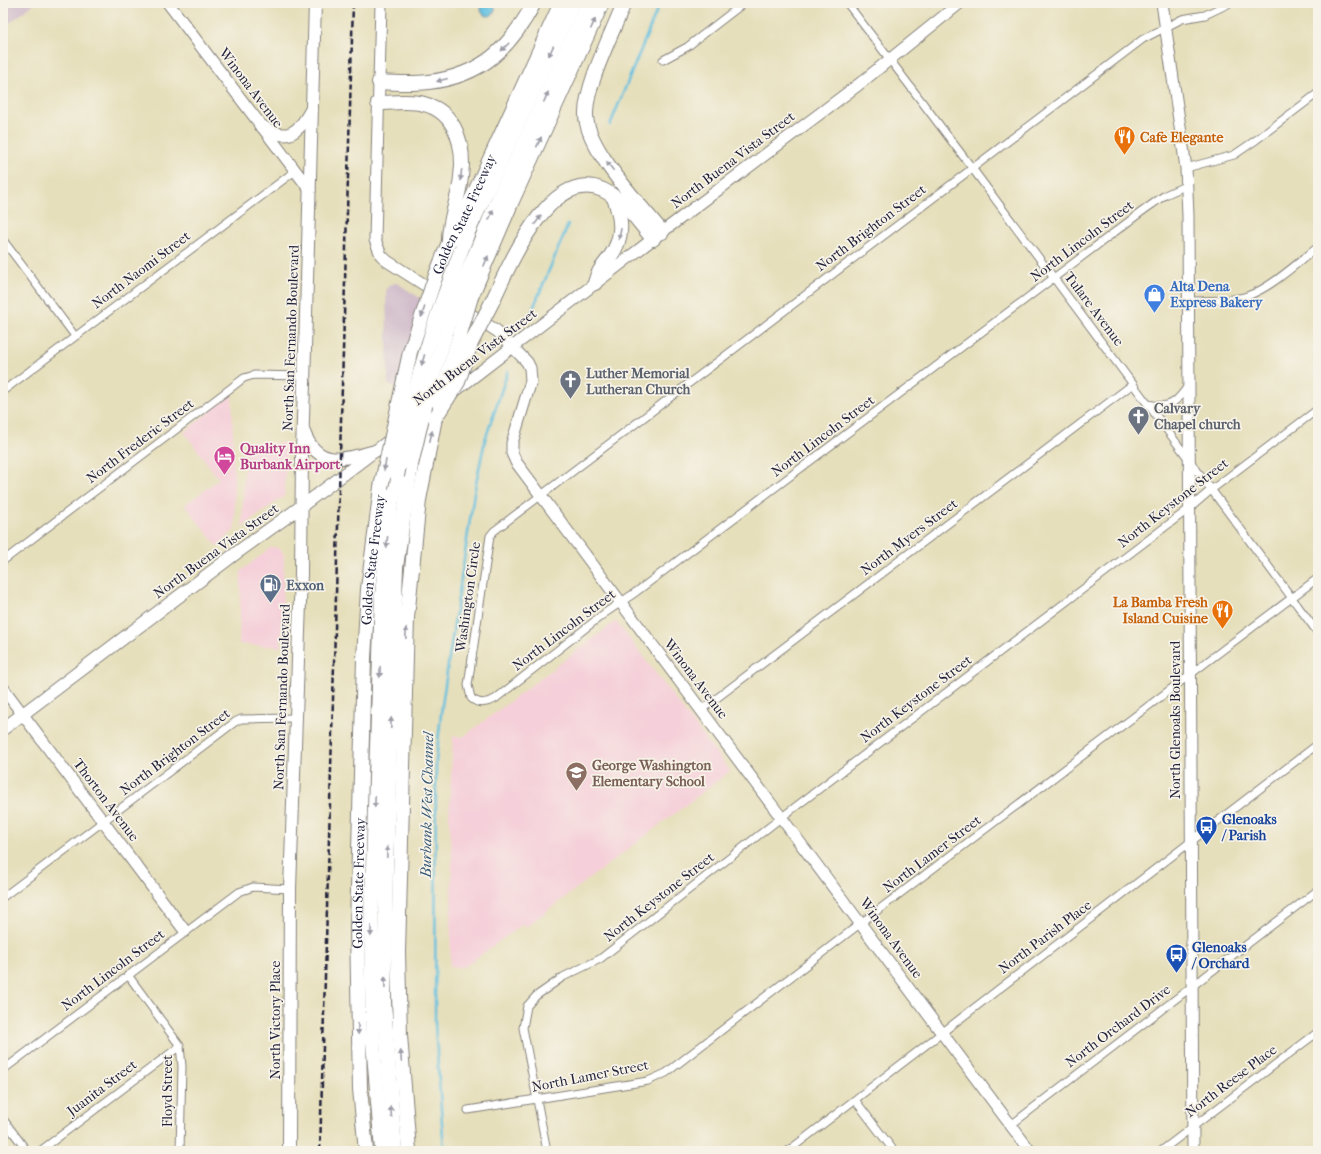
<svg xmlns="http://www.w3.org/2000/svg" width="1321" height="1154" viewBox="0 0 1321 1154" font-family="'IM FELL French Canon',serif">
<rect width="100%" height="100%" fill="#f7f3e8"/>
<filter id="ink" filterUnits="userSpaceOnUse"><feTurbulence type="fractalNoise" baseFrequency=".025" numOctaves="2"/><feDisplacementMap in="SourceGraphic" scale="8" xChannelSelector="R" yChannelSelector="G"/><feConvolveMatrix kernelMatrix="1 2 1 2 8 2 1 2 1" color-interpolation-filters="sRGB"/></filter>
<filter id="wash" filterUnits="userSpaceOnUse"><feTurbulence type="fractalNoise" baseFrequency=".012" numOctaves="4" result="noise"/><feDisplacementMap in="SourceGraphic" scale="16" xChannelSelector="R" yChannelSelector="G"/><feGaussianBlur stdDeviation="0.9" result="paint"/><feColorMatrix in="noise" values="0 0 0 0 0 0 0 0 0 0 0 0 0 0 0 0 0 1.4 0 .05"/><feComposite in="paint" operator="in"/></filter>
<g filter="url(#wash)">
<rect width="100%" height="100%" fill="#e6dfbb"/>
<g fill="#f5cfd9">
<path d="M232,394L235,529L217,546L185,505L219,479L184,432Z"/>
<path d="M245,443H287L284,496L242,527Z"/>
<path d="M275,547L281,550L284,555L281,647L239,644L241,571L270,548Z"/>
<path d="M616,621L730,771L526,927L523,924L464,967H450L452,859L449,816L453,736L463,737Z"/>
</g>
<g fill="#d1bdcb">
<path d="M3,3H35L3,28Z"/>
<path d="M397,283L464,327L456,353L416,392L388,385L386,290L391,284Z"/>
</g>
<circle fill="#61c0e0" stroke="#42718e" cx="488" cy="9" r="7"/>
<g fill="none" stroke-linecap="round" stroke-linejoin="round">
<g stroke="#61c0e0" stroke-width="2.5">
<path d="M610,125L660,3"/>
<path d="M532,311L568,225"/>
<path d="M444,1151L435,1024L436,761L442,705L474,493L485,440L508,371"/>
</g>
</g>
</g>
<g filter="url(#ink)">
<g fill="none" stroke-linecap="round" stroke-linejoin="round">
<defs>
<g id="street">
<path d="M847,3L972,168L1318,633"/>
<path d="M663,60L687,47L744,3"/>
<path d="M1186,168L1234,155L1256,140L1318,93"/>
<path d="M1187,185L1165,195L1140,213L636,592L605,613L495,699C486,703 479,705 471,698L468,685L490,536L494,531L1143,39L1182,19L1205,15L1230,3"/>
<path d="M3,240L75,336"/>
<path d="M1189,301C1208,300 1229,302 1247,296C1271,288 1297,263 1318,247"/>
<path d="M3,391L295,171"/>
<path d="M1148,404C1170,409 1176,403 1188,386"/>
<path d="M3,561L244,378L254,375L305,376"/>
<path d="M701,710L1133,384"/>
<path d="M3,897L235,722L241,719L296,718"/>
<path d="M128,975L180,1046L182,1066L180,1151"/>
<path d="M3,1070L239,892L253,887L290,889"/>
<path d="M855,1100L894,1151"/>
<path d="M468,1110L648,1081L666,1073L861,923L1318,578"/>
<path d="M3,1119L27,1151"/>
<path d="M1011,1125L1318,890"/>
<path d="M40,1151L180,1046"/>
<path d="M547,1151L523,1028L527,1006L536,996L563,977L600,959L782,817L1190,508L1211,490L1318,409"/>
<path d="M788,1151L1318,744"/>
<path d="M1161,1151L1318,1032"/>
</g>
<g id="secondary">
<path d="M168,3L310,190"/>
<path d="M381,3L375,240L381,255L387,261L497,331L527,362L530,368L531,381L512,443V453L516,462L1030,1151"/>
<path d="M1162,3L1186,168L1188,216L1193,1151"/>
<path d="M420,418L662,232L858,85L960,3"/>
<path d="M302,506L395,436"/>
<path d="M3,688L185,931"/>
</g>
<g id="primary">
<path d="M260,125C285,142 297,136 311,110"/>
<path d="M304,432C318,469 344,459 375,451"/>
<path d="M3,729L239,551L302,506"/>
<path d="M289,1151L290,889L301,574L302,453L315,3"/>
</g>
<g id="highway">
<path d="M624,3C613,32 585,86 586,115C586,148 641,206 662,232"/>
<path d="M379,82C395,83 412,84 428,82C482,76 510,48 534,3"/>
<path d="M378,103C393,103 410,100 424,104C457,112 465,148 461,177C459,199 449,218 449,240"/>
<path id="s1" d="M436,275L449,242L459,227L561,3"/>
<path d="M449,283L468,232L573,3"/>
<path d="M595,283C599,269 602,268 610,257C624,238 622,219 614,198"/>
<path d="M460,290L501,193L588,3"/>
<path d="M471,297L512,201L602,3"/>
<path d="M492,302C509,266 550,166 603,190C624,200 639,222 653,239"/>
<path id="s2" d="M366,1151L360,1089L357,927L364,659L368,589L381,487"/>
<path d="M382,1151L373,1041L371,929L382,595L391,505L397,476"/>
<path d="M395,1151L384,1003L386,870L396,567L411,465"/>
<path d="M409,1151L400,1035L398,952L407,618L419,500L435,418"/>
</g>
</defs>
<use href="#street" stroke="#84807b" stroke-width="9"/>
<use href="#secondary" stroke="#84807b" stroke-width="13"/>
<use href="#primary" stroke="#84807b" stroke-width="14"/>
<use href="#highway" stroke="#84807b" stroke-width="16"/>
<use href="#street" stroke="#fff" stroke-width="7"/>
<use href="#secondary" stroke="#fff" stroke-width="11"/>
<use href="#primary" stroke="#fff" stroke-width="12"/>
<use href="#highway" stroke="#fff" stroke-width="14"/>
<path stroke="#22223b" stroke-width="2.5" stroke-dasharray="6 3" stroke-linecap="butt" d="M320,1151L353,3"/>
<defs>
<g id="highway-bridge">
<path d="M439,404L471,297"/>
<path d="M435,418L458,382L471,343L492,302"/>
<path d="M411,465C424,405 440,347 460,290"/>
<path d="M397,476C409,410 425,346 449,283"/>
<path d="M381,487L410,352L436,275"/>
</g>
</defs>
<use href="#highway-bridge" stroke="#84807b" stroke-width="16" stroke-linecap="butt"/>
<use href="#highway-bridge" stroke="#fff" stroke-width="14"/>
</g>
<defs><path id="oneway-solid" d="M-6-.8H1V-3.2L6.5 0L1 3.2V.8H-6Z"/></defs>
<g fill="#9c9ca7">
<use href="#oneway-solid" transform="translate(593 24) rotate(-66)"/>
<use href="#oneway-solid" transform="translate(505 47) rotate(135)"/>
<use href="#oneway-solid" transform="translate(551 51) rotate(115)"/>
<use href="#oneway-solid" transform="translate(442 80) rotate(165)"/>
<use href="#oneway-solid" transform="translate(546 97) rotate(-66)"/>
<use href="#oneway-solid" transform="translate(539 142) rotate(-65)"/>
<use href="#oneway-solid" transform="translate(610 166) rotate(-127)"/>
<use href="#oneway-solid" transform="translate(461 175) rotate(97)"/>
<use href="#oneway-solid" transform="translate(491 215) rotate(-67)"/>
<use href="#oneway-solid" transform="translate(538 220) rotate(-53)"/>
<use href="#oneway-solid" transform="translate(620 234) rotate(100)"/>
<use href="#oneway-solid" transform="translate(486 261) rotate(-67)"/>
<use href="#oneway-solid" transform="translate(423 312) rotate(109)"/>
<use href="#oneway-solid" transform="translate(423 360) rotate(106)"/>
<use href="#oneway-solid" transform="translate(431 436) rotate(-77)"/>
<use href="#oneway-solid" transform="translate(385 465) rotate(101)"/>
<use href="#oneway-solid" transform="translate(387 542) rotate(96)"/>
<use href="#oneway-solid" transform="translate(406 633) rotate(-88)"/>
<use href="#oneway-solid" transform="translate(380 672) rotate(92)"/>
<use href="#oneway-solid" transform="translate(391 723) rotate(-88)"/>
<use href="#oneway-solid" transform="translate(375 802) rotate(92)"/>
<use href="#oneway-solid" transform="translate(387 852) rotate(-88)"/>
<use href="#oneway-solid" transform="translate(371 931) rotate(91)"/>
<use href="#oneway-solid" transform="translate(385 982) rotate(-89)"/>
<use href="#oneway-solid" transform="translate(358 1029) rotate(88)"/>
<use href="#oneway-solid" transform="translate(401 1056) rotate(-93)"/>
<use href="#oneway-solid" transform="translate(391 1112) rotate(-96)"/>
</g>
</g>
<defs>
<symbol id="restaurant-pin" viewBox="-11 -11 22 30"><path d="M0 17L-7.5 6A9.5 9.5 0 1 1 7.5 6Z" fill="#e8710a" stroke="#f7f3e8"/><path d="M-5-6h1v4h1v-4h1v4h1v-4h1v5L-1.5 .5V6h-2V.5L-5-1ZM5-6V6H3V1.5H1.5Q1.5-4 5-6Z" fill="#fff"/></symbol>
<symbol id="shop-pin" viewBox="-11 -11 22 30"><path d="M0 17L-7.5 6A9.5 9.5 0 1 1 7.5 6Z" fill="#3f7fe0" stroke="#f7f3e8"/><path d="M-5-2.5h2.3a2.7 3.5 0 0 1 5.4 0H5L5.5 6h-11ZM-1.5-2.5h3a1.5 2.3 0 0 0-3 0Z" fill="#fff"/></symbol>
<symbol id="church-pin" viewBox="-11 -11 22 30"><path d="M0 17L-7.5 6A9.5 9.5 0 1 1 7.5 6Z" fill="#6b7280" stroke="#f7f3e8"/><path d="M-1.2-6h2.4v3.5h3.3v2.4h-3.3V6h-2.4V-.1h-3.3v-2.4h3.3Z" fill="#fff"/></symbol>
<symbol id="hotel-pin" viewBox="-11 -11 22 30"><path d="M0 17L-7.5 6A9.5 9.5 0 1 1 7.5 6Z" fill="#d1479c" stroke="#f7f3e8"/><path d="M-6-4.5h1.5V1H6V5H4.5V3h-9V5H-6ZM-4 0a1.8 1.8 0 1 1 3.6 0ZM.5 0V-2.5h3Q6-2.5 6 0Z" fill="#fff"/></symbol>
<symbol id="fuel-pin" viewBox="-11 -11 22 30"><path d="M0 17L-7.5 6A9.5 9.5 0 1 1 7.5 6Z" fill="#5c6f8a" stroke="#f7f3e8"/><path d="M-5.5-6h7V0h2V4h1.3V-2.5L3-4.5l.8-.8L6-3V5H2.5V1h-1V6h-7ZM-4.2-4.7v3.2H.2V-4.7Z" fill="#fff"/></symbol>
<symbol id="school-pin" viewBox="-11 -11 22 30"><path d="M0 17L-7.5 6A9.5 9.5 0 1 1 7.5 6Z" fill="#8d6e63" stroke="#f7f3e8"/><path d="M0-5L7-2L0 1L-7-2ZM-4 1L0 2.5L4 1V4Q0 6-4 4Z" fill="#fff"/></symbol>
<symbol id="bus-pin" viewBox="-11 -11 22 30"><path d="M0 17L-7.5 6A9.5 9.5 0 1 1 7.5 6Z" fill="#1a4fb4" stroke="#f7f3e8"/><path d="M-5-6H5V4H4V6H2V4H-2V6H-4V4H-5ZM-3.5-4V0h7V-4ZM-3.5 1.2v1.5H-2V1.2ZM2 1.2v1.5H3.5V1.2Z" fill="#fff"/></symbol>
</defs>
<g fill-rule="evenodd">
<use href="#restaurant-pin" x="1112" y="124" width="25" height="34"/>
<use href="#shop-pin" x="1142" y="282" width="25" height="34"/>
<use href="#church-pin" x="558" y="368" width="25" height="34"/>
<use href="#church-pin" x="1126" y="404" width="25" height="34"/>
<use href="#hotel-pin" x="212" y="444" width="25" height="34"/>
<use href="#fuel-pin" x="258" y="572" width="25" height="34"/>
<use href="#restaurant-pin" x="1210" y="598" width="25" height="34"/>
<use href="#school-pin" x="564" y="760" width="25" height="34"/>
<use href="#bus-pin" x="1194" y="814" width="25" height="34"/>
<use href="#bus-pin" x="1164" y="942" width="25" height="34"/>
</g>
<g text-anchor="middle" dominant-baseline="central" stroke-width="3.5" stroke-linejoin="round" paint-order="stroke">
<g font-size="14" fill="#22223b" stroke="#f7f3e8">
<text transform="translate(251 88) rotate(53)">Winona Avenue</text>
<text transform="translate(733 160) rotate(-37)">North Buena Vista Street</text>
<text stroke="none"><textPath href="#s1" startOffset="67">Golden State Freeway</textPath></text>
<text transform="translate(871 228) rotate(-37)">North Brighton Street</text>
<text transform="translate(1082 241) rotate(-37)">North Lincoln Street</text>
<text transform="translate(141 270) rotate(-37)">North Naomi Street</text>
<text transform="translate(1094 309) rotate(53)">Tulare Avenue</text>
<text transform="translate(291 338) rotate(-88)">North San Fernando Boulevard</text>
<text transform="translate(475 357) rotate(-37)">North Buena Vista Street</text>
<text transform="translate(823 436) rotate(-37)">North Lincoln Street</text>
<text transform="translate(140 441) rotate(-37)">North Frederic Street</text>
<text transform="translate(1173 503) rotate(-38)">North Keystone Street</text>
<text transform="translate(909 537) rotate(-37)">North Myers Street</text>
<text transform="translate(216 551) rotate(-36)">North Buena Vista Street</text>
<text stroke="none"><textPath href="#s2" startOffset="592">Golden State Freeway</textPath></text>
<text transform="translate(468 597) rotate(-82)">Washington Circle</text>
<text transform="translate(564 630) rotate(-37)">North Lincoln Street</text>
<text transform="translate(696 679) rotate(53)">Winona Avenue</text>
<text transform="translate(282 697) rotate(-88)">North San Fernando Boulevard</text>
<text transform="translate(916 699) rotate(-37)">North Keystone Street</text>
<text transform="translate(1175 720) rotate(-90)">North Glenoaks Boulevard</text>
<text transform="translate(175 752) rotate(-37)">North Brighton Street</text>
<text transform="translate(106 800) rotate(53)">Thorton Avenue</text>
<text transform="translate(932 854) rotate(-37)">North Lamer Street</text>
<text stroke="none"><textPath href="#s2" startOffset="268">Golden State Freeway</textPath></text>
<text transform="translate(659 897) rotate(-38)">North Keystone Street</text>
<text transform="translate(1045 937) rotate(-37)">North Parish Place</text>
<text transform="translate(891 938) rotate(54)">Winona Avenue</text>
<text transform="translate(113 970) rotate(-37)">North Lincoln Street</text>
<text transform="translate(275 1020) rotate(-90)">North Victory Place</text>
<text transform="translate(1118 1026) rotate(-37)">North Orchard Drive</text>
<text transform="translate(590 1076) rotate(-11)">North Lamer Street</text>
<text transform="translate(1231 1081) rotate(-37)">North Reese Place</text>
<text transform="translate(102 1088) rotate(-37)">Juanita Street</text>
<text transform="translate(167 1091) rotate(-90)">Floyd Street</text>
</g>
<g font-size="14" font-weight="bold" fill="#c56008" stroke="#f7f3e8" text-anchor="start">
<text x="1140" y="137">Cafe Elegante</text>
<text x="1208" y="602" text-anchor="end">La Bamba Fresh<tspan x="1208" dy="16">Island Cuisine</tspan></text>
</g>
<g font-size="14" font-weight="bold" fill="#366cbe" stroke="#f7f3e8" text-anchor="start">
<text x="1170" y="286">Alta Dena<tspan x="1170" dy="16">Express Bakery</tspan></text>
</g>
<g font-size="14" font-weight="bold" fill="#5b616d" stroke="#f7f3e8" text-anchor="start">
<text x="586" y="373">Luther Memorial<tspan x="586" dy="16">Lutheran Church</tspan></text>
<text x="1154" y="408">Calvary<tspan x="1154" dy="16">Chapel church</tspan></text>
</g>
<g font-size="14" font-weight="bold" fill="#b23c85" stroke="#f7f3e8" text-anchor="start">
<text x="240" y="448">Quality Inn<tspan x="240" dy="16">Burbank Airport</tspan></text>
</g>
<g font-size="14" font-weight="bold" fill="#4e5e75" stroke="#f7f3e8" text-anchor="start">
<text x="286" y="585">Exxon</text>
</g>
<g font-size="14" font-weight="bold" fill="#785e54" stroke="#f7f3e8" text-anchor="start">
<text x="592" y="765">George Washington<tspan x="592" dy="16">Elementary School</tspan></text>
</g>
<g font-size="14" font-weight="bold" fill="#164399" stroke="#f7f3e8" text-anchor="start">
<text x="1222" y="819">Glenoaks<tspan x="1222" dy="16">/ Parish</tspan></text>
<text x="1192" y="947">Glenoaks<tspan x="1192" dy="16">/ Orchard</tspan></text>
</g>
<g font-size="15" font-style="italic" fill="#385975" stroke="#f7f3e8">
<text transform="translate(427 805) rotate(-89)">Burbank West Channel</text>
</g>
</g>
<rect width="1321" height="1154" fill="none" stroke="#f7f3e8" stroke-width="16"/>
</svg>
